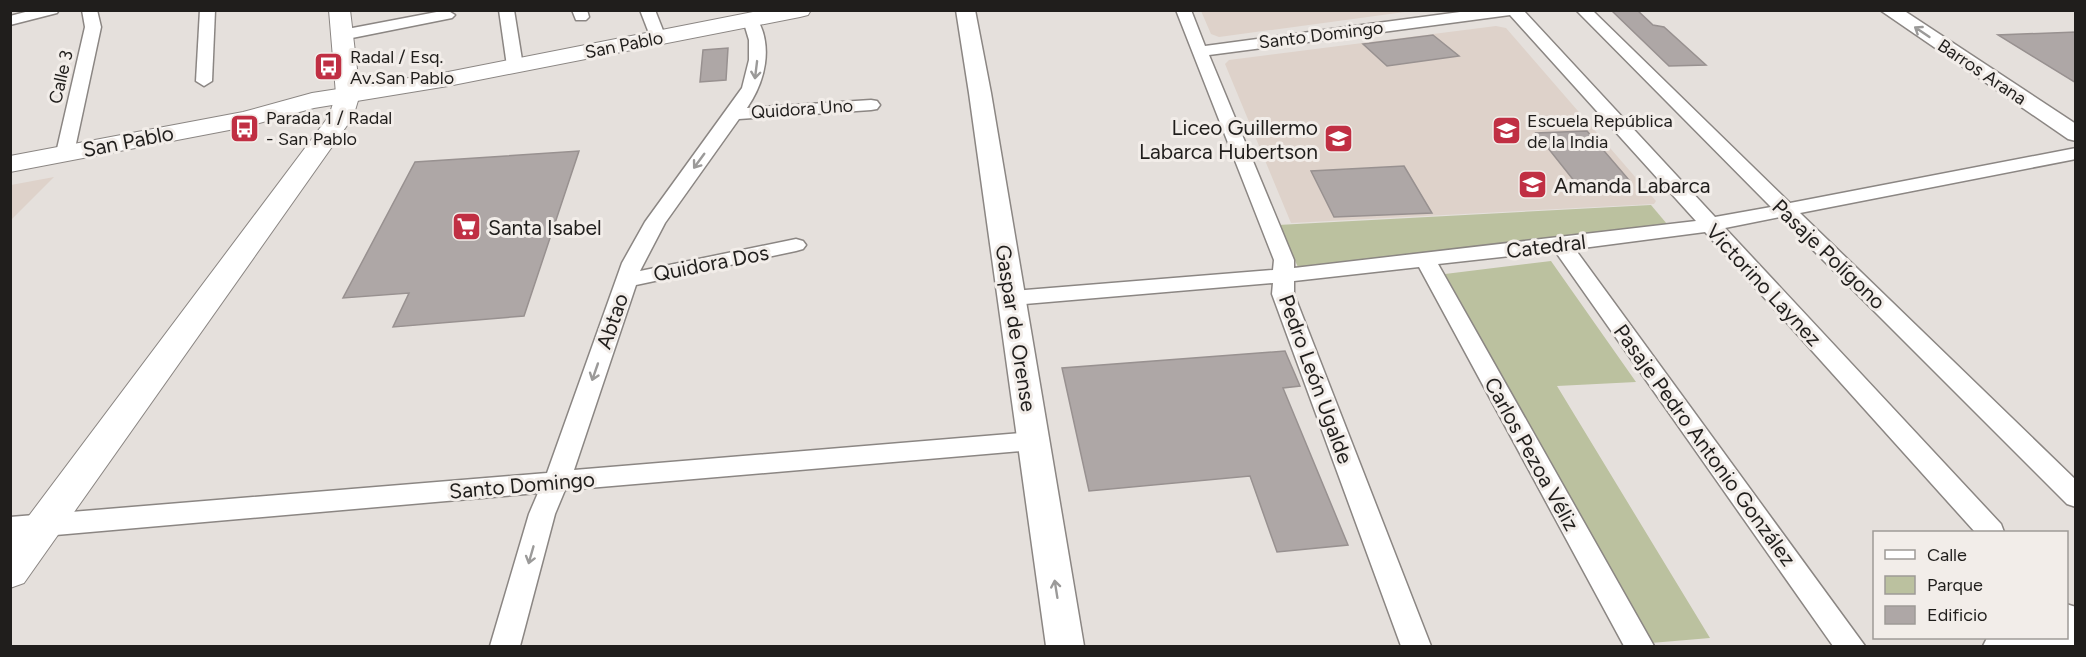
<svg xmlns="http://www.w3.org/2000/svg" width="2086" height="657" viewBox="0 0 2086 657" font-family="Figtree,sans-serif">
<rect width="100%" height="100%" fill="#e5e0dc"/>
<g fill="#ded2ca">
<path d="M1201,11H1412L1219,37L1211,34Z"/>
<path d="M1496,26L1506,28L1656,201L1654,204L1291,223L1225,64L1229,60Z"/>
<path d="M54,177L11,220V185Z"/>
</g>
<g fill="#bbc19f">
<path d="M1651,205L1667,224L1298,267L1278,225Z"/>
<path d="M1551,261L1636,382L1557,386L1710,638L1651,643L1445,274Z"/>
</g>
<g fill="#aea7a6" stroke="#989190" stroke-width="1.5">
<path d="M1611,10H1637L1653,25L1664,27L1706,65L1669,66Z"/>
<path d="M2076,32V83L1998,35Z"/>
<path d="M1433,35L1459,56L1387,66L1363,44Z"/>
<path d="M728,48L726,80L700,82L703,50Z"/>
<path d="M1587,131L1629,180L1575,182L1536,133Z"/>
<path d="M579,151L524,316L393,327L409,293L343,298L415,162Z"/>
<path d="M1404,166L1432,213L1334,217L1311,171Z"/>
<path d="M1285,351L1300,386L1283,388L1348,545L1277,552L1250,476L1089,491L1062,368Z"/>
</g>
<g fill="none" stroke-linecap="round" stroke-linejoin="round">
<defs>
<g id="minor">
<path d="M33,10H59L57,13L10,25V16Z"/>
<path d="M82,10H97L101,27L74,153L71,157H59L56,153L85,27Z"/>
<path d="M200,10H215L212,81L204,86L196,81Z"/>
<path d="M447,10L455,15L452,18L342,40L334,35L342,30Z"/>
<path d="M499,10H514L523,66L521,69L515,71L507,66Z"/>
<path d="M572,10H587L589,17L586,20H576Z"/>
<path d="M640,10H655L666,38L664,41H652Z"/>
<path d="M1176,10H1191L1205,46L1475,10H1523L1715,217L1771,207L1576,10H1592L1790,203L2076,148V159L1800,213L2076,480V507L2067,504L1780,217L1725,228L2001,524L2004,532H1975L1705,232L1575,249L1865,646H1833L1555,251L1438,264L1654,646H1624L1419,267L1294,281V294L1431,646H1401L1272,294L1273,283L1012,305L1004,303L1001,298L1004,293L1012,291L1273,270L1274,260ZM1510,15L1696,221L1294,268V260L1209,55Z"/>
<path d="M751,15L756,17C774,46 765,82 747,108L871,100L877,101L880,105L877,109L871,110L739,119L665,223L640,271L796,239L803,241L806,245L803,249L796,251L636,285L574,470L1033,432L1042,435L1046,441L1042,447L1033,450L565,490L555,514L520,646H490L529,514L538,493L10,539V517L547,473L622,263L645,222L742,88L749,60V40L743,20Z"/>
<path d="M2066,604L2076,607V646H1983L1987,638H2066Z"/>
</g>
<g id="tertiary">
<path d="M956,10H975L991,93L1084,646H1046L969,93Z"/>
<path d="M1880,10H1903L2076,124V141L2068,139Z"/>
</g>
<path id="secondary" d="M329,10H350L360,94L353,117L24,583L10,588V541L329,116L336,94Z"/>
<path id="primary" d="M763,10H811L808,15L800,17L448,86L314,108L245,127L10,172V156L243,112L312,93L448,72Z"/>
</defs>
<use href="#minor" stroke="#8b8683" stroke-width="3"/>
<use href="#tertiary" stroke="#8b8683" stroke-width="3"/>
<use href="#secondary" stroke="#8b8683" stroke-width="2"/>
<use href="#primary" stroke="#8b8683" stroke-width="2"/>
<use href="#minor" fill="#fff" fill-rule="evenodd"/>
<use href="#tertiary" fill="#fff" fill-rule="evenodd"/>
<use href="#secondary" fill="#fff" fill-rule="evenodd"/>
<use href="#primary" fill="#fff" fill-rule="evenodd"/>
</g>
<defs><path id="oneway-shaft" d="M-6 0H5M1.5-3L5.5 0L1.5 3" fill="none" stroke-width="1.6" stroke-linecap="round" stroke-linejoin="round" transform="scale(1.5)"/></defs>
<g stroke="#9b9a99">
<use href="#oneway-shaft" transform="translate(1922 32) rotate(-146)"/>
<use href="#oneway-shaft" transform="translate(756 70) rotate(97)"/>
<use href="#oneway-shaft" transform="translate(699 161) rotate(126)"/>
<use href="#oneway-shaft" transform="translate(595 372) rotate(109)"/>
<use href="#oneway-shaft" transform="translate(531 555) rotate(106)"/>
<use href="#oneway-shaft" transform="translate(1056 589) rotate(-99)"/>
</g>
<defs>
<symbol id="bus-square" viewBox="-11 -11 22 22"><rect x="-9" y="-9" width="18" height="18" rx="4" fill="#c02f43" stroke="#f2ede9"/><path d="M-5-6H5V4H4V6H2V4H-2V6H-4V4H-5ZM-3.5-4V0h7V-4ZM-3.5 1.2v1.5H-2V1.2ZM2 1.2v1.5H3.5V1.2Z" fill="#fff"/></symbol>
<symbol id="school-square" viewBox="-11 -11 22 22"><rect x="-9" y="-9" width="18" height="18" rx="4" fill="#c02f43" stroke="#f2ede9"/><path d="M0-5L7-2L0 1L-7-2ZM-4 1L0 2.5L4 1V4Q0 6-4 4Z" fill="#fff"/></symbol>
<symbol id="supermarket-square" viewBox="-11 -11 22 22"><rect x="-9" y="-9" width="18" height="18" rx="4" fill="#c02f43" stroke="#f2ede9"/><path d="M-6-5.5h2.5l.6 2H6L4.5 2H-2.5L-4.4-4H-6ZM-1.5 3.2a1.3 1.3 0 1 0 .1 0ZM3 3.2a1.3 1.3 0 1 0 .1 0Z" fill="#fff"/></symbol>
</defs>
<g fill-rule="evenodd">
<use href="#bus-square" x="312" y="50" width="33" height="33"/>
<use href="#bus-square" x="228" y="112" width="33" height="33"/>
<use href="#school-square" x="1490" y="114" width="33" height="33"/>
<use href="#school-square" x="1322" y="122" width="33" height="33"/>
<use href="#school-square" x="1516" y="168" width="33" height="33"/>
<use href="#supermarket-square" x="450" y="210" width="33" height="33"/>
</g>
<g text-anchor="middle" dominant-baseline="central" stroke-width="6" stroke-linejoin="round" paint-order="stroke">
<g font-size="18" fill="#201e1c" stroke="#f2ede9">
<text transform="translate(1321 35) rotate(-7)">Santo Domingo</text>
<text transform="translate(624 45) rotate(-11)">San Pablo</text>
<text transform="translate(1982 72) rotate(34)">Barros Arana</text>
<text transform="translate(61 77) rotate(-77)">Calle 3</text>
<text transform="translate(802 109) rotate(-4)">Quidora Uno</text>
</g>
<g font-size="18" fill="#201e1c" stroke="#f2ede9" text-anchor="start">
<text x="350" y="57">Radal / Esq.<tspan x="350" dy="21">Av.San Pablo</tspan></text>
<text x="266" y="118">Parada 1 / Radal<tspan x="266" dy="21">- San Pablo</tspan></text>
<text x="1527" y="121">Escuela República<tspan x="1527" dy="21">de la India</tspan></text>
</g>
<g font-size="21" fill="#201e1c" stroke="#f2ede9" text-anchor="start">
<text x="1318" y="127" text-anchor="end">Liceo Guillermo<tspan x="1318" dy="24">Labarca Hubertson</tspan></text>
<text x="1554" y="185">Amanda Labarca</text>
<text x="488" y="227">Santa Isabel</text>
</g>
<g font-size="21" fill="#201e1c" stroke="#f2ede9">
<text transform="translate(128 141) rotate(-11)">San Pablo</text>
<text transform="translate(1546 246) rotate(-7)">Catedral</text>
<text transform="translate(1829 254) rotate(44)">Pasaje Polígono</text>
<text transform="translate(711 263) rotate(-11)">Quidora Dos</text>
<text transform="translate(1764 285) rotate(47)">Victorino Laynez</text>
<text transform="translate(612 321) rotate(-71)">Abtao</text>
<text transform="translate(1016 328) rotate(81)">Gaspar de Orense</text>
<text transform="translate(1316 379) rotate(70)">Pedro León Ugalde</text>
<text transform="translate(1705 445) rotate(54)">Pasaje Pedro Antonio González</text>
<text transform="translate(1532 454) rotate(61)">Carlos Pezoa Véliz</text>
<text transform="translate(522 485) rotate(-5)">Santo Domingo</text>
</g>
</g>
<rect width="2086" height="657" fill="none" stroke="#201e1c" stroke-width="24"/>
<rect x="1873" y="531" width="195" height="108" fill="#f2ede9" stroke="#9e9a97" stroke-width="1.5"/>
<rect x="1885" y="550" width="30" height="9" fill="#ffffff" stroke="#9e9a97" stroke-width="1.5"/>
<text x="1927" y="561" font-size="18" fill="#201e1c">Calle</text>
<rect x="1885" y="576" width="30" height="18" fill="#bbc19f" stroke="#9e9a97" stroke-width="1.5"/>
<text x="1927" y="591" font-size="18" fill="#201e1c">Parque</text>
<rect x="1885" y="606" width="30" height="18" fill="#aea7a6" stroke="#9e9a97" stroke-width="1.5"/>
<text x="1927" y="621" font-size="18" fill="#201e1c">Edificio</text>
</svg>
